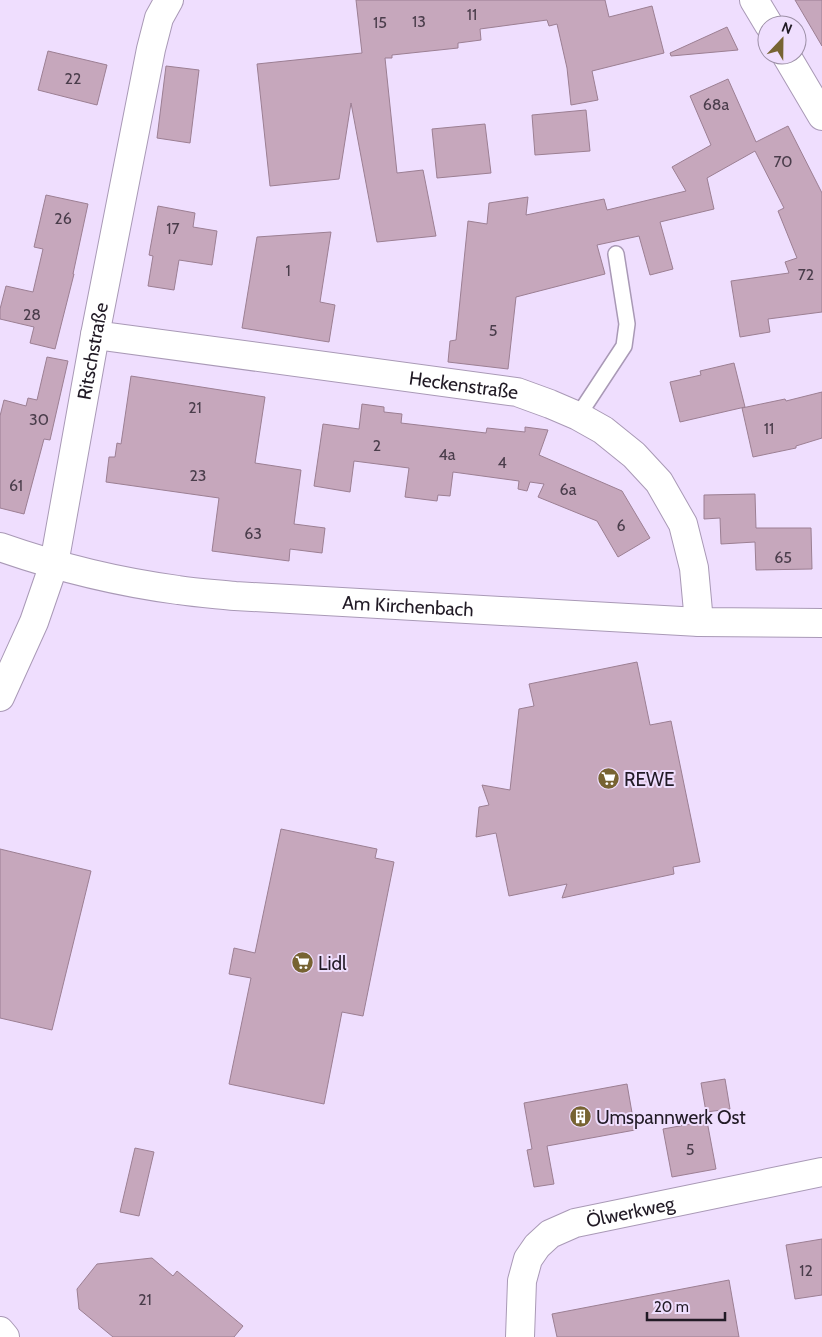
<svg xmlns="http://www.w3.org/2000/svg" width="822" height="1337" viewBox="0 0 822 1337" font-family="Cabin,sans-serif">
<rect width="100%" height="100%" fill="#efdefe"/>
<g fill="#c6a7bc" stroke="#9c7f93">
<path d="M356,0H605L609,17L652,6L664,53L592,71L598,100L571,105L567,68L557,24L549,26L547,20L480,29L481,40L458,43V48L392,55V58H385L397,173L423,170L436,236L377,242L351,103L339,179L270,186L257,64L362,53Z"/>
<path d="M795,0H822V46Z"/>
<path d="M727,27L738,50L671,56L670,53Z"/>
<path d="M48,51L107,65L97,105L38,90Z"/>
<path d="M166,66L199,70L190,143L157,138Z"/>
<path d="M728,79L756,142L788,126L822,193V312L768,319L770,332L740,337L731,281L789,273L785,262L797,258L778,211L784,208L755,151L707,178L714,209L660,222L673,269L650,275L639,236L597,245L605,274L516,297L508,369L448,362L450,341L456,340L468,221L487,224L489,203L528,197L526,215L604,199L607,210L686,191L672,167L711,145L690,96Z"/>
<path d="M586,110L590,151L535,155L532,115Z"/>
<path d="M485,124L491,173L437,178L432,129Z"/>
<path d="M46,195L88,204L73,274H74L55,349L30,343L34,327L0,319V309L6,286L33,292L43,249L34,247Z"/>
<path d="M158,206L195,213L193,227L217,231L212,265L179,260L174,290L148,286L153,256L149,255Z"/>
<path d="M331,232L320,302L335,305L329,342L242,328L257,237Z"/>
<path d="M47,357L68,361L50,440L44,439L24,514L0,508V416L4,400L26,406L28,398L37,400Z"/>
<path d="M734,363L745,407L680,422L670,382L701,375L700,371Z"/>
<path d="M131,376L265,397L255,463L301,470L294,524L325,528L322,553L290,549L289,561L212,551L219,498L106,482L109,457H115L117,443L121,444Z"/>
<path d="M822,392V438L796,446V448L753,457L742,408L785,399L786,401Z"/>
<path d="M362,404L384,407V412L402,414L401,423L486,433L487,428L525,432V427L548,430L539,455L622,491L650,538L618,557L597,521L538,497L544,484L530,482L527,491L518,489L519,481L453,472L450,496L438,495L437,501L405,497L409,468L354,461L350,492L314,486L323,424L359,429Z"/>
<path d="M755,494L756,528H811L812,569L756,570L755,542L721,544L720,518L704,519V495Z"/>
<path d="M637,662L650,725L671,721L700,862L673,867L674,874L562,898L567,884L509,896L496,833L476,837L479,807L489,805L482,785L510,790L519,709L534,706L529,684Z"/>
<path d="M281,829L377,849L375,858L394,862L363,1016L342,1012L324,1104L229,1084L251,978L229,974L234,948L255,953Z"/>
<path d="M0,849L91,871L52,1030L0,1018Z"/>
<path d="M725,1079L730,1109L706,1112L701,1083Z"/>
<path d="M627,1084L635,1130L547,1146L554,1184L534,1187L527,1150L532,1149L524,1103Z"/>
<path d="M707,1121L716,1169L672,1177L663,1129Z"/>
<path d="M135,1148L154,1152L139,1216L120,1212Z"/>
<path d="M822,1239V1295L795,1299L786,1245Z"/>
<path d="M152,1258L173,1276L177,1271L243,1326L234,1337H113L79,1309L77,1289L97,1264Z"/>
<path d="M729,1280L739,1337H557L552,1314Z"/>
</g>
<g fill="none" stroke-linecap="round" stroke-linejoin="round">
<defs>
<path id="lane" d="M578,416L624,346L627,324L616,254"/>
<g id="street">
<path d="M754,0L769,25"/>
<path d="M786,55L822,116"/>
<path id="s1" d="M95,335L517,392L550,404L578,416L603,430L634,455L659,482L683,524L694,568L699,622"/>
<path id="s2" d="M0,547C57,567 118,582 178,590C197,593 216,594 235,596L699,622L822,623"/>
<path id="s3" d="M0,697L34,622L54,564L95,335L151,49L159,18L169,0"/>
<path d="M0,1331L5,1337"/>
<path id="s4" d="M520,1337L522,1281L528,1259L537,1246L550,1234L575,1223L822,1172"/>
</g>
</defs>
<use href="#lane" stroke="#a999b6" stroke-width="18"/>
<use href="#street" stroke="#a999b6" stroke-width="30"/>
<use href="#lane" stroke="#fff" stroke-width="15"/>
<use href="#street" stroke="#fff" stroke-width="28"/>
</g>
<defs>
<symbol id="supermarket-disc" viewBox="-11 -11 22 22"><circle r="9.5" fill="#776332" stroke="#efdefe"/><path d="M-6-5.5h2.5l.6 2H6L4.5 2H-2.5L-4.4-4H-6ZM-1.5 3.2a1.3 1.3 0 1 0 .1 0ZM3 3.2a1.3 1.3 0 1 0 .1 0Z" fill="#fff"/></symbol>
<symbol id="building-disc" viewBox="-11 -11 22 22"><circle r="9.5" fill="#776332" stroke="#efdefe"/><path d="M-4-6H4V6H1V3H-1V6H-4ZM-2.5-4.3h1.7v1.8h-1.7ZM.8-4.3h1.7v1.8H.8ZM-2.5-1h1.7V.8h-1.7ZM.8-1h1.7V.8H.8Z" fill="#fff"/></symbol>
</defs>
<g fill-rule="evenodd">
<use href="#supermarket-disc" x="596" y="766" width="25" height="25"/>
<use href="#supermarket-disc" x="290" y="950" width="25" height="25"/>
<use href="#building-disc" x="568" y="1104" width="25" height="25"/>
</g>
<g text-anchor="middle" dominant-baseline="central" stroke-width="4" stroke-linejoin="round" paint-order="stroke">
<g font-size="16" fill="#4a3d4b">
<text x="472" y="14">11</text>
<text x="419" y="21">13</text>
<text x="380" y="22">15</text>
<text x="73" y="78">22</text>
<text x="716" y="104">68a</text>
<text x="783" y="161">70</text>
<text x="63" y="218">26</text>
<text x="173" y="228">17</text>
<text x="288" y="270">1</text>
<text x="806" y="274">72</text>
<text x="32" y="314">28</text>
<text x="493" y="330">5</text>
<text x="195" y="407">21</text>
<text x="39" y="419">30</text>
<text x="769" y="428">11</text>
<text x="377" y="445">2</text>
<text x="447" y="454">4a</text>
<text x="502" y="462">4</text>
<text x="198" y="475">23</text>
<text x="16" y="485">61</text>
<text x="568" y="489">6a</text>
<text x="621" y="525">6</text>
<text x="253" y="533">63</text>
<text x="783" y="557">65</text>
<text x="690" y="1149">5</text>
<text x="806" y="1270">12</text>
<text x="145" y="1299">21</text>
</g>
<g font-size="19" fill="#211a25" stroke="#efdefe">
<text stroke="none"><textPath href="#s3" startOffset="360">Ritschstraße</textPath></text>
<text stroke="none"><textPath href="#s1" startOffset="372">Heckenstraße</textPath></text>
<text stroke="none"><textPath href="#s2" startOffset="414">Am Kirchenbach</textPath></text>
<text stroke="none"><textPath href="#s4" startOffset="196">Ölwerkweg</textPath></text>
</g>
<g font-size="19" fill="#211a25" stroke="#efdefe" text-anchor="start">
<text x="624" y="779">REWE</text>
<text x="318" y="963">Lidl</text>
<text x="596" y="1117">Umspannwerk Ost</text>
</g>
</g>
<g transform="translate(782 40) rotate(22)"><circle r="24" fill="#efdefe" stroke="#9d90a7"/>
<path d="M0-4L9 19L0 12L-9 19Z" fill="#776332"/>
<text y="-8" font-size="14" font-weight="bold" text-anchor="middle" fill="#211a25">N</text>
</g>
<path d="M647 1312v8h78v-8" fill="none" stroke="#211a25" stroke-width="2.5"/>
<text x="654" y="1312" font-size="15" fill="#211a25" stroke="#efdefe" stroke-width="4" paint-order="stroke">20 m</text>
</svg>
